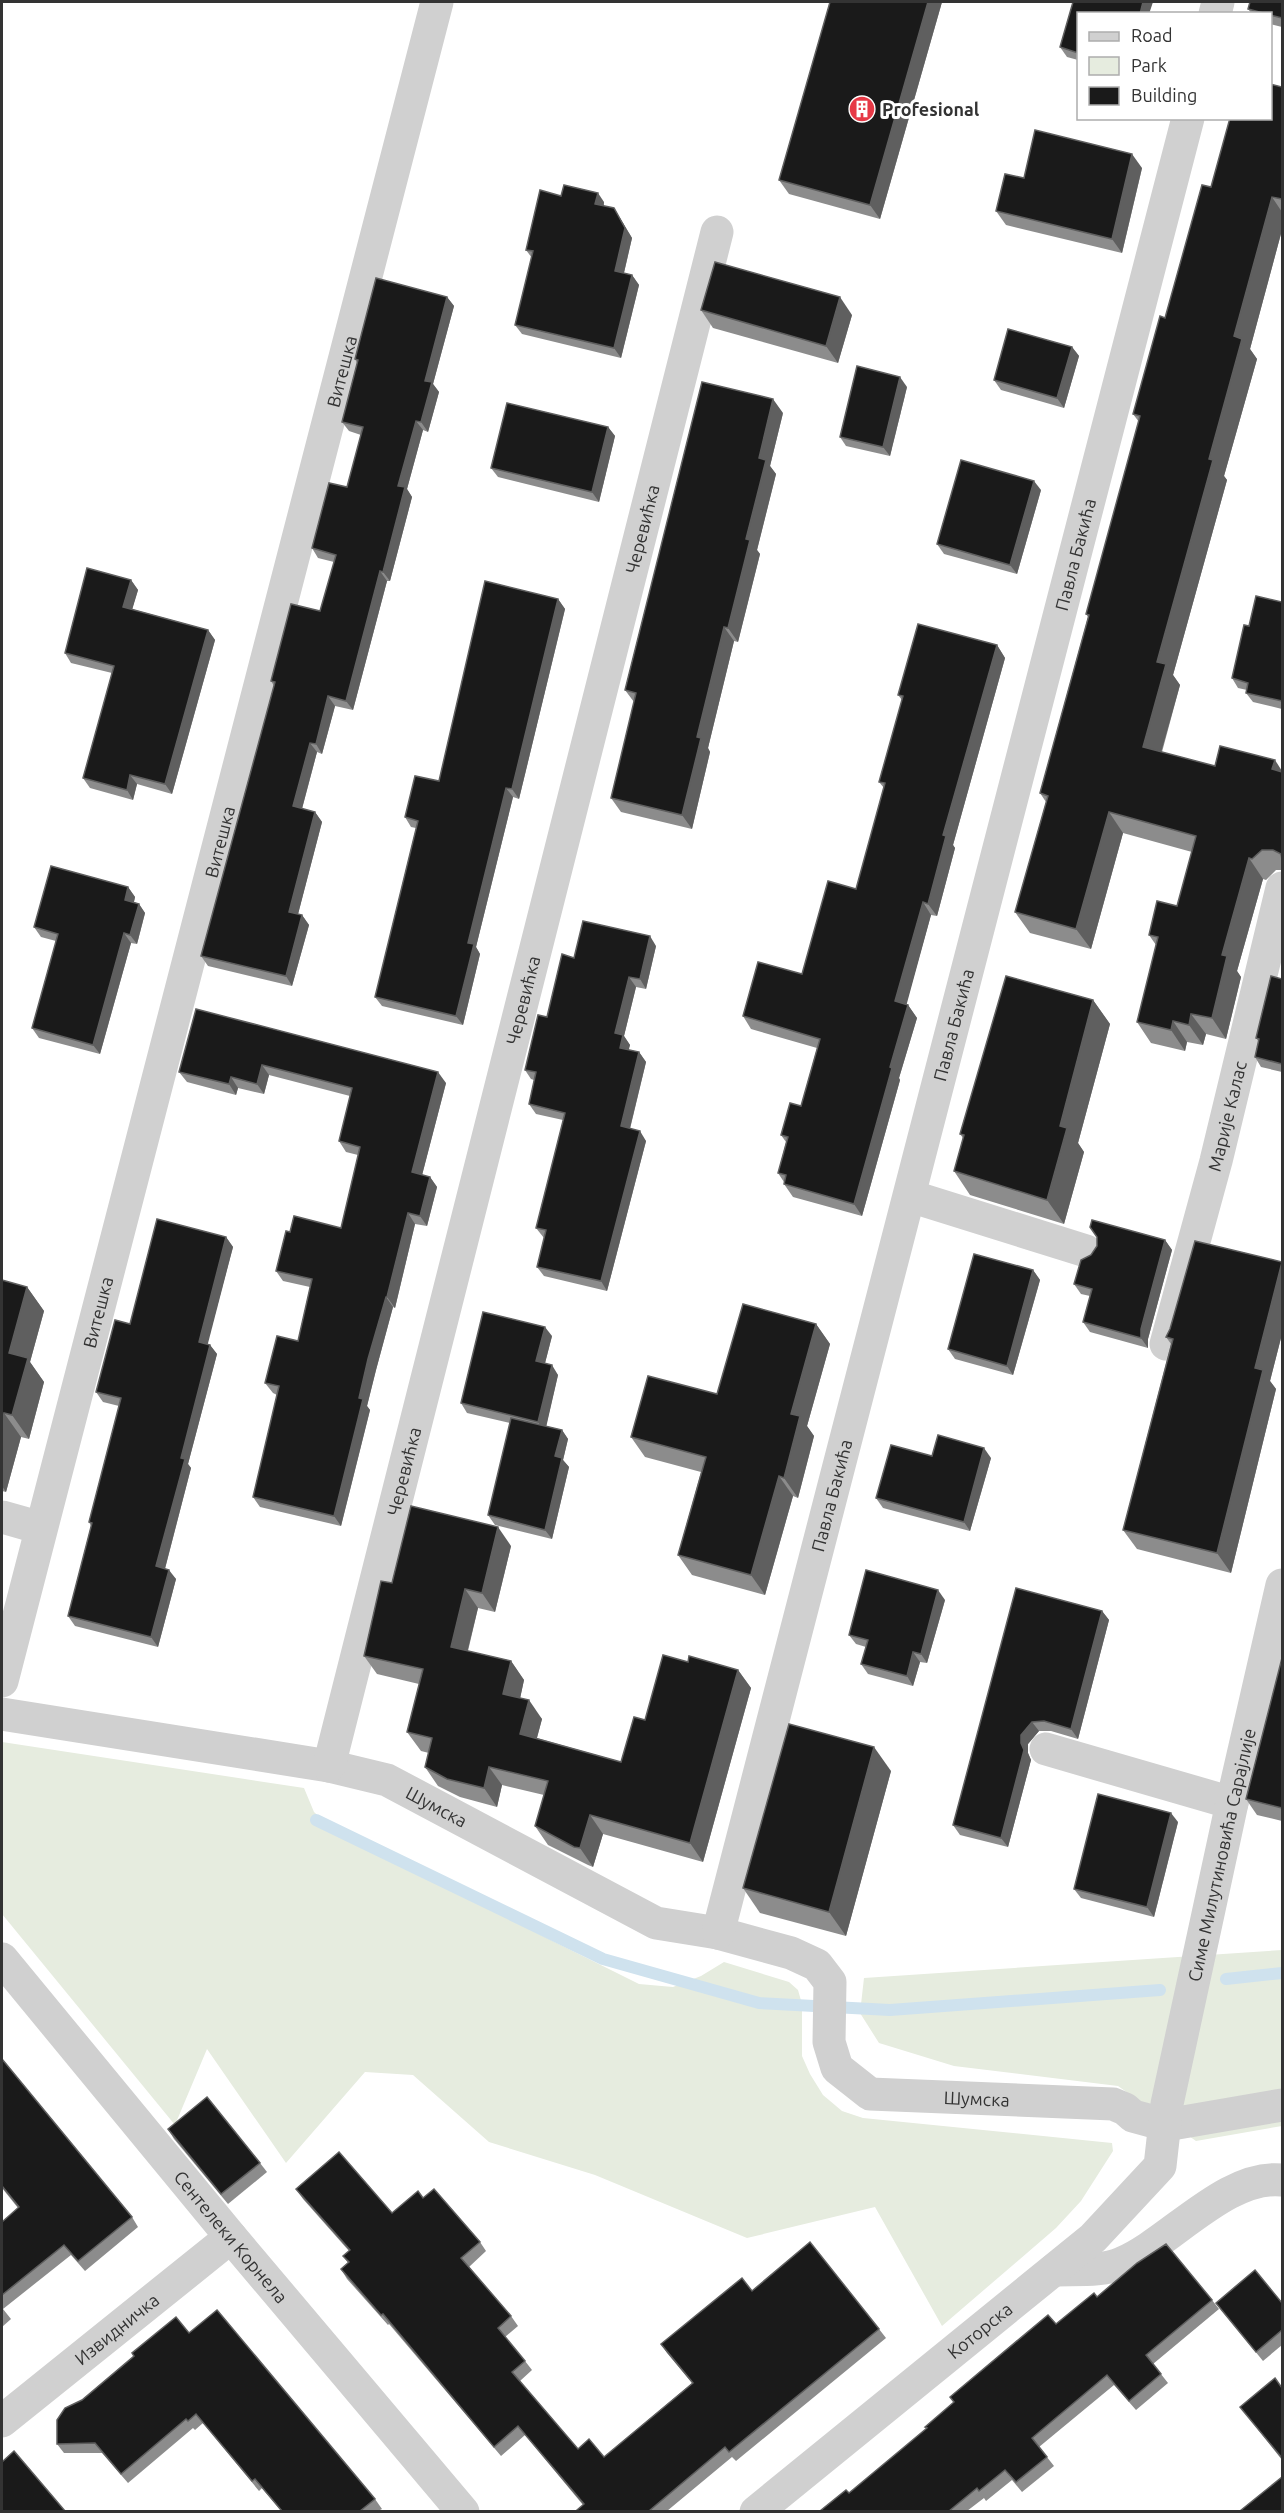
<svg xmlns="http://www.w3.org/2000/svg" width="1284" height="2513" viewBox="0 0 1284 2513" font-family="Ubuntu,sans-serif">
<rect width="100%" height="100%" fill="#fff"/>
<g fill="#e6ecdf">
<path d="M2,1742L304,1788L314,1812L338,1834L639,1984L673,1987L701,1976L724,1962L789,1982L798,1990L802,2004V2056L810,2074L823,2095L842,2111L863,2118L1112,2143L1113,2151L1081,2201L1056,2228L942,2326L875,2207L747,2238L595,2175L489,2142L413,2075L365,2072L286,2163L207,2049L175,2125L2,1914Z"/>
<path d="M1282,1950V2126L1196,2141L1118,2086L954,2066L879,2043L860,2013L864,1978Z"/>
</g>
<g fill="none" stroke-linecap="round" stroke-linejoin="round">
<g stroke="#cfe2ee" stroke-width="12">
<path d="M316,1820L603,1959L759,2003L890,2010L1160,1990"/>
<path d="M1226,1979L1282,1973"/>
</g>
<g stroke="#d0d0d0" stroke-width="33">
<path d="M1215,14L1218,2"/>
<path d="M910,1196L1086,1251"/>
<path id="s1" d="M1166,1344L1216,1161L1282,888"/>
<path d="M2,1517L41,1528"/>
<path id="s2" d="M2,1681L437,2"/>
<path id="s3" d="M2,1714L329,1766L387,1780L656,1923L718,1933L791,1953L817,1965L830,1982L829,2042L837,2068L870,2094L1113,2104L1125,2109L1133,2116L1166,2125L1282,2105"/>
<path d="M1046,1749L1232,1803"/>
<path id="s4" d="M329,1766L717,232"/>
<path id="s5" d="M718,1933L1188,118"/>
<path id="s6" d="M2,1959L231,2237L463,2512"/>
<path d="M1054,2270C1075,2269 1102,2272 1122,2263C1170,2243 1226,2174 1282,2180"/>
<path id="s7" d="M2,2421L231,2237"/>
<path id="s8" d="M756,2512L1093,2238L1160,2166L1167,2104L1232,1803L1282,1585"/>
</g>
</g>
<g fill="#8c8c8c">
<path d="M830,2H942L880,219L789,194L779,180Z"/>
<path d="M1282,2V27L1270,24V14H1252L1248,9Z"/>
<path d="M1078,14V60L1067,57L1060,47Z"/>
<path d="M1282,87V230L1250,349L1257,359L1224,476L1227,480L1173,675L1180,685L1162,752L1215,766L1282,771V870H1276L1266,880L1263,879L1237,971L1241,977L1226,1039L1206,1034L1203,1045L1187,1042L1185,1051L1151,1043L1137,1022L1156,945L1149,935L1177,906L1192,852L1123,833L1091,949L1030,933L1015,912L1046,802L1040,793L1088,617L1086,614L1139,422L1133,414L1211,187Z"/>
<path d="M1142,168L1122,253L1006,225L996,211L1024,178Z"/>
<path d="M561,196L604,202V206L620,218L632,238L624,273L632,275L639,285L621,358L522,334L515,325L532,258L526,250Z"/>
<path d="M447,297L454,306L433,384L439,392L428,432L423,430L407,489L412,497L390,581H387L353,710L335,706L322,754L317,752L302,809L315,812L322,822L298,914L302,915L309,925L292,986L208,966L201,956L274,686L271,681L320,611L334,562L318,558L312,548L347,487L361,435L349,431L342,422L357,363L355,359Z"/>
<path d="M701,310L852,315L838,363L713,328Z"/>
<path d="M1072,347L1079,356L1064,408L1001,390L994,380Z"/>
<path d="M907,387L890,456L846,446L840,437Z"/>
<path d="M783,413L770,466L776,474L757,550L760,554L738,642L734,641L708,748L710,752L692,829L621,812L611,798L634,702L625,690Z"/>
<path d="M608,427L615,436L599,502L498,477L491,468Z"/>
<path d="M1041,490L1017,574L944,554L937,544Z"/>
<path d="M131,580L138,590L132,609L208,630L215,640L172,794L137,784L133,800L90,788L83,778L112,673L71,663L65,653Z"/>
<path d="M558,599L565,609L519,799L513,797L476,947L480,954L463,1025L382,1006L375,997L416,828L411,827L405,817L439,781Z"/>
<path d="M1282,602V709L1253,702L1246,693L1247,690L1238,688L1232,678L1249,626Z"/>
<path d="M997,645L1005,658L953,845L955,848L937,916L931,915L906,1004L908,1005L917,1018L899,1078L900,1080L862,1216L793,1197L784,1184V1182L778,1173L786,1142L781,1135L801,1106L817,1048L751,1029L743,1016L802,974L856,889L884,788L879,782L902,700L898,695Z"/>
<path d="M128,887L135,897L134,902L139,904L145,913L137,944L131,943L100,1054L39,1038L32,1028L56,941L41,937L34,927Z"/>
<path d="M656,946L646,989L636,987L624,1036L630,1045L628,1050L639,1052L646,1062L630,1129L646,1141L607,1291L544,1276L537,1267L544,1238L536,1228L563,1120L536,1114L529,1104L534,1080L531,1079L525,1070L574,958Z"/>
<path d="M1282,979V1072L1261,1067L1255,1057L1259,1042L1256,1038Z"/>
<path d="M1093,1000L1110,1024L1078,1143L1084,1152L1064,1224L970,1195L954,1171L963,1138L960,1134Z"/>
<path d="M196,1009L446,1083L422,1175L430,1177L437,1187L427,1226L415,1224L395,1308L393,1307L376,1370L367,1406L370,1410L341,1526L260,1507L253,1497L277,1395L273,1393L265,1383L298,1341L310,1287L283,1281L276,1271L290,1232L341,1228L358,1155L346,1152L339,1141L350,1096L269,1075L264,1094L238,1088L236,1095L187,1082L179,1072Z"/>
<path d="M226,1237L233,1247L207,1344L210,1345L217,1354L188,1464L191,1468L165,1569L176,1579L158,1647L75,1626L68,1616L91,1526L89,1522L119,1406L103,1402L96,1392L130,1324Z"/>
<path d="M1165,1240L1172,1250L1148,1339V1348L1090,1332L1083,1322L1090,1296L1081,1294L1074,1284Z"/>
<path d="M1282,1262V1334L1270,1381L1276,1389L1231,1573L1137,1549L1123,1530L1171,1344L1166,1337Z"/>
<path d="M1033,1270L1040,1280L1013,1375L955,1359L948,1349Z"/>
<path d="M2,1280L27,1287L44,1311L30,1362L44,1382L29,1439L21,1437L6,1492L2,1491Z"/>
<path d="M816,1324L830,1344L807,1426L814,1436L798,1498L793,1496L765,1595L692,1575L678,1555L701,1472L645,1457L631,1437L717,1394Z"/>
<path d="M552,1336L545,1363L558,1375L546,1426L562,1430L568,1439L563,1460L569,1467L552,1539L495,1525L488,1515L510,1423L467,1413L461,1403Z"/>
<path d="M932,1456L991,1458L970,1531L883,1508L876,1498Z"/>
<path d="M511,1546L495,1612L478,1608L468,1651L511,1661L524,1680L520,1698L542,1719L537,1738L621,1762L645,1720L688,1662L738,1670L751,1688L703,1862L603,1834L593,1867L588,1865L548,1845L535,1826L544,1795L502,1785L497,1807L460,1797L438,1786L425,1767L429,1753L421,1751L407,1732L419,1684L377,1674L364,1656L392,1583Z"/>
<path d="M945,1600L927,1663L920,1662L913,1686L868,1674L861,1664L866,1647L856,1644L849,1635Z"/>
<path d="M1102,1611L1109,1620L1078,1739L1051,1731H1039L1028,1744V1753L1031,1760L1008,1847L960,1835L953,1825Z"/>
<path d="M1282,1658V1821L1257,1815L1246,1799Z"/>
<path d="M891,1771L846,1936L760,1913L743,1888Z"/>
<path d="M1178,1822L1154,1917L1081,1898L1074,1889Z"/>
<path d="M2,2059L132,2217L138,2227L85,2271L71,2255L3,2309L11,2319L2,2327V2222L18,2208L2,2188Z"/>
<path d="M168,2129L260,2163L267,2172L228,2204L174,2139Z"/>
<path d="M296,2189L392,2213L423,2198L480,2242L486,2251L469,2267L511,2316L518,2326L505,2337L525,2361L532,2370L520,2381L578,2449L604,2457L692,2383L667,2353L661,2344L752,2291L879,2329L886,2338L736,2461L732,2457L667,2511H577L583,2505L525,2435L501,2456L389,2324L388,2325L347,2279L341,2269L348,2263L343,2256L349,2251L303,2199Z"/>
<path d="M1097,2297L1212,2300L1219,2309L1153,2364L1168,2383L1136,2410L1114,2385L1039,2447L1054,2466L1022,2492L1012,2480L986,2501L984,2498L967,2511H820L849,2493L1056,2324Z"/>
<path d="M1216,2303H1282V2345L1263,2361L1223,2312Z"/>
<path d="M189,2333L375,2499L382,2509L378,2511H281L262,2488L259,2491L203,2423L195,2430L193,2428L128,2483L102,2453H64L57,2444L82,2400Z"/>
<path d="M1282,2388V2460L1249,2418L1240,2407Z"/>
</g>
<g fill="#5f5f5f">
<path d="M928,2H942L880,219L870,205Z"/>
<path d="M1143,2H1153L1149,14H1140Z"/>
<path d="M1132,154L1142,168L1122,253L1112,239Z"/>
<path d="M598,193L604,202L602,214L595,204Z"/>
<path d="M1272,197L1282,212V230L1250,349L1257,359L1224,476L1227,480L1173,675L1180,685L1157,767L1143,747L1157,662L1209,459L1234,336Z"/>
<path d="M614,208L632,238L622,281L615,271Z"/>
<path d="M632,275L639,285L621,358L614,348Z"/>
<path d="M447,297L454,306L433,384L439,392L428,432L421,422L425,381Z"/>
<path d="M840,297L852,315L838,363L826,346Z"/>
<path d="M1072,347L1079,356L1064,408L1057,398Z"/>
<path d="M900,377L907,387L890,456L883,447Z"/>
<path d="M773,399L783,413L770,466L776,474L757,550L760,554L738,642L728,628L746,539L759,458Z"/>
<path d="M416,421L423,430L407,489L412,497L390,581L383,572L398,486Z"/>
<path d="M608,427L615,436L599,502L592,492Z"/>
<path d="M1034,481L1041,490L1017,574L1010,565Z"/>
<path d="M380,571L387,581L353,710L346,701Z"/>
<path d="M131,580L138,590L130,617L123,607Z"/>
<path d="M558,599L565,609L519,799L512,789Z"/>
<path d="M724,627L734,641L708,748L710,752L692,829L682,815L697,737Z"/>
<path d="M208,630L215,640L172,794L165,784Z"/>
<path d="M997,645L1005,658L953,845L955,848L937,916L928,904L943,835Z"/>
<path d="M328,696L335,706L322,754L316,744Z"/>
<path d="M310,743L317,752L300,816L293,806Z"/>
<path d="M1275,760L1282,771V784L1272,769Z"/>
<path d="M130,775L137,784L133,800L127,790Z"/>
<path d="M506,788L513,797L476,947L480,954L463,1025L456,1016L468,943Z"/>
<path d="M315,812L322,822L296,922L289,912Z"/>
<path d="M1109,812L1123,833L1091,949L1076,929Z"/>
<path d="M1249,858L1263,879L1237,971L1241,977L1226,1039L1212,1018L1222,955Z"/>
<path d="M128,887L135,897L132,910L125,900Z"/>
<path d="M923,902L931,915L904,1014L895,1001Z"/>
<path d="M139,904L145,913L137,944L130,935Z"/>
<path d="M302,915L309,925L292,986L286,976Z"/>
<path d="M124,933L131,943L100,1054L93,1045Z"/>
<path d="M650,936L656,946L646,989L640,979Z"/>
<path d="M629,977L636,987L624,1036L630,1045L627,1057L620,1048L615,1033Z"/>
<path d="M1093,1000L1110,1024L1078,1143L1084,1152L1064,1224L1047,1200L1060,1126Z"/>
<path d="M908,1005L917,1018L899,1078L900,1080L862,1216L854,1204L890,1067Z"/>
<path d="M1191,1014L1206,1034L1203,1045L1189,1025Z"/>
<path d="M1173,1021L1187,1042L1185,1051L1171,1030Z"/>
<path d="M639,1052L646,1062L628,1136L621,1126Z"/>
<path d="M262,1065L269,1075L264,1094L257,1084Z"/>
<path d="M438,1072L446,1083L420,1183L412,1172Z"/>
<path d="M231,1077L238,1088L236,1095L229,1084Z"/>
<path d="M640,1131L646,1141L607,1291L601,1281Z"/>
<path d="M430,1177L437,1187L427,1226L420,1216Z"/>
<path d="M408,1213L415,1224L395,1308L387,1297Z"/>
<path d="M226,1237L233,1247L206,1351L199,1342Z"/>
<path d="M1165,1240L1172,1250L1148,1339V1348L1141,1338V1329Z"/>
<path d="M1282,1262V1334L1270,1381L1276,1389L1231,1573L1217,1553L1255,1368Z"/>
<path d="M1033,1270L1040,1280L1013,1375L1007,1366Z"/>
<path d="M27,1287L44,1311L30,1362L44,1382L29,1439L12,1415L9,1353Z"/>
<path d="M386,1297L393,1307L376,1370L367,1406L370,1410L341,1526L334,1516L359,1398L368,1359Z"/>
<path d="M816,1324L830,1344L807,1426L814,1436L798,1498L784,1478L791,1414Z"/>
<path d="M545,1327L552,1336L543,1371L536,1361Z"/>
<path d="M210,1345L217,1354L188,1464L191,1468L163,1576L156,1566L181,1458Z"/>
<path d="M552,1365L558,1375L545,1432L538,1422Z"/>
<path d="M4,1413L21,1437L6,1492L2,1486V1423Z"/>
<path d="M562,1430L568,1439L563,1460L569,1467L552,1539L545,1530L555,1456Z"/>
<path d="M984,1448L991,1458L970,1531L964,1522Z"/>
<path d="M779,1476L793,1496L765,1595L751,1575Z"/>
<path d="M498,1527L511,1546L495,1612L482,1593Z"/>
<path d="M169,1570L176,1579L158,1647L151,1637Z"/>
<path d="M465,1589L478,1608L464,1665L451,1647Z"/>
<path d="M938,1590L945,1600L927,1663L921,1654Z"/>
<path d="M1102,1611L1109,1620L1078,1739L1071,1729Z"/>
<path d="M913,1652L920,1662L913,1686L907,1676Z"/>
<path d="M511,1661L524,1680L517,1713L503,1694Z"/>
<path d="M738,1670L751,1688L703,1862L690,1843Z"/>
<path d="M529,1700L542,1719L533,1752L520,1734Z"/>
<path d="M1032,1722L1039,1731L1028,1744V1753L1031,1760L1008,1847L1001,1838L1021,1743V1735Z"/>
<path d="M874,1747L891,1771L846,1936L829,1912Z"/>
<path d="M489,1767L502,1785L497,1807L484,1788Z"/>
<path d="M1171,1813L1178,1822L1154,1917L1147,1907Z"/>
<path d="M590,1815L603,1834L593,1867L580,1848Z"/>
</g>
<g fill="#1a1a1a" stroke="#5f5f5f" stroke-width="1.5">
<path d="M830,2H928L870,205L779,180Z"/>
<path d="M1073,2H1143L1140,14H1078V53L1060,47Z"/>
<path d="M1250,2H1282V18L1270,15V14H1267L1248,9Z"/>
<path d="M1270,84L1282,87V199L1272,197L1234,336L1242,339L1209,459L1213,460L1157,662L1166,664L1143,747L1215,766L1220,746L1275,760L1272,769L1282,772V859L1281,854L1273,850H1262L1252,859L1249,858L1222,955L1227,956L1212,1018L1191,1014L1189,1025L1173,1021L1171,1030L1137,1022L1158,937L1149,935L1157,901L1177,906L1196,836L1109,812L1076,929L1015,912L1048,796L1040,793L1089,615L1086,614L1140,416L1133,414L1160,316L1165,318L1202,185L1211,187L1230,118H1270Z"/>
<path d="M1035,130L1132,154L1112,239L996,211L1005,174L1024,178Z"/>
<path d="M564,185L598,193L595,204L614,208L625,228L615,271L632,275L614,348L515,325L533,251L526,250L540,190L561,196Z"/>
<path d="M715,262L840,297L826,346L701,310Z"/>
<path d="M376,278L447,297L425,381L432,382L421,422L416,421L398,486L405,487L383,572L380,571L346,701L328,696L316,744L310,743L293,806L315,812L289,912L302,915L286,976L201,956L275,682L271,681L291,604L320,611L336,555L312,548L329,483L347,487L363,427L342,422L358,360L355,359Z"/>
<path d="M1008,329L1072,347L1057,398L994,380Z"/>
<path d="M857,366L900,377L883,447L840,437Z"/>
<path d="M702,382L773,399L759,458L766,460L746,539L750,540L728,628L724,627L697,737L701,738L682,815L611,798L636,693L625,690Z"/>
<path d="M507,403L608,427L592,492L491,468Z"/>
<path d="M961,460L1034,481L1010,565L937,544Z"/>
<path d="M87,568L131,580L123,607L208,630L165,784L130,775L127,790L83,778L114,666L65,653Z"/>
<path d="M485,581L558,599L512,789L506,788L468,943L474,944L456,1016L375,997L418,821L405,817L415,776L439,781Z"/>
<path d="M1256,596L1282,602V701L1246,693L1248,683L1232,678L1244,625L1249,626Z"/>
<path d="M918,624L997,645L943,835L946,836L928,904L923,902L895,1001L908,1005L890,1067L892,1068L854,1204L784,1184L786,1175L778,1173L788,1137L781,1135L790,1103L801,1106L820,1039L743,1016L758,962L802,974L828,881L856,889L885,783L879,782L903,696L898,695Z"/>
<path d="M51,866L128,887L125,900L139,904L130,935L124,933L93,1045L32,1028L58,934L34,927Z"/>
<path d="M583,921L650,936L640,979L629,977L615,1033L623,1035L620,1048L639,1052L621,1126L640,1131L601,1281L537,1267L546,1230L536,1228L565,1113L529,1104L536,1072L525,1070L538,1015L547,1017L562,954L574,958Z"/>
<path d="M1006,976L1093,1000L1060,1126L1067,1128L1047,1200L954,1171L964,1135L960,1134Z"/>
<path d="M1271,976L1282,979V1064L1255,1057L1259,1039L1256,1038Z"/>
<path d="M196,1009L438,1072L412,1172L430,1177L420,1216L408,1213L387,1297H386L368,1359L359,1398L363,1399L334,1516L253,1497L279,1386L265,1383L277,1336L298,1341L312,1279L276,1271L286,1231L290,1232L294,1216L341,1228L360,1147L339,1141L352,1088L262,1065L257,1084L231,1077L229,1084L179,1072Z"/>
<path d="M157,1219L226,1237L199,1342L210,1345L181,1458L185,1459L156,1566L169,1570L151,1637L68,1616L92,1523L89,1522L121,1398L96,1392L115,1320L130,1324Z"/>
<path d="M1092,1220L1165,1240L1141,1329V1338L1083,1322L1092,1289L1074,1284L1081,1260L1091,1255L1097,1246V1237L1090,1227Z"/>
<path d="M1195,1241L1282,1262L1255,1368L1263,1370L1217,1553L1123,1530L1173,1339L1166,1337L1170,1329Z"/>
<path d="M974,1254L1033,1270L1007,1366L948,1349Z"/>
<path d="M2,1280L27,1287L9,1353L28,1358L12,1415L4,1413L2,1423Z"/>
<path d="M743,1304L816,1324L791,1414L800,1416L784,1478L779,1476L751,1575L678,1555L706,1457L631,1437L648,1376L717,1394Z"/>
<path d="M483,1312L545,1327L536,1361L552,1365L538,1422L461,1403Z"/>
<path d="M511,1418L562,1430L555,1456L562,1458L545,1530L488,1515Z"/>
<path d="M938,1435L984,1448L964,1522L876,1498L891,1445L932,1456Z"/>
<path d="M411,1506L498,1527L482,1593L465,1589L451,1647L511,1661L503,1694L529,1700L520,1734L621,1762L634,1717L645,1720L663,1655L688,1662L689,1656L738,1670L690,1843L590,1815L580,1848L574,1847L535,1826L548,1781L489,1767L484,1788L447,1779L425,1767L432,1738L407,1732L423,1669L364,1656L381,1581L392,1583Z"/>
<path d="M866,1570L938,1590L921,1654L913,1652L907,1676L861,1664L868,1640L849,1635Z"/>
<path d="M1016,1588L1102,1611L1071,1729L1044,1721L1032,1722L1021,1735V1743L1024,1750L1001,1838L953,1825Z"/>
<path d="M1282,1658V1808L1246,1799Z"/>
<path d="M789,1724L874,1747L829,1912L743,1888Z"/>
<path d="M1098,1794L1171,1813L1147,1907L1074,1889Z"/>
<path d="M2,2059L132,2217L78,2261L64,2245L2,2295V2222L19,2207L2,2186Z"/>
<path d="M207,2097L260,2163L221,2194L168,2129Z"/>
<path d="M339,2152L392,2213L418,2191L423,2198L434,2189L480,2242L461,2258L511,2316L498,2328L525,2361L512,2372L578,2449L589,2439L604,2457L693,2383L661,2344L742,2278L752,2291L810,2242L879,2329L729,2452L725,2447L649,2511H650H578L577,2510L584,2504L518,2426L494,2447L383,2314L381,2315L341,2269L349,2262L343,2256L350,2250L296,2189Z"/>
<path d="M1166,2244L1212,2300L1146,2355L1161,2374L1129,2401L1107,2375L1032,2438L1047,2457L1016,2482L1005,2470L979,2491L977,2488L949,2511H820L846,2490L849,2493L927,2428L925,2427L954,2402L950,2397L1048,2315L1056,2324L1094,2293L1097,2297L1137,2263Z"/>
<path d="M1255,2270L1282,2303V2330L1256,2352L1216,2303Z"/>
<path d="M217,2310L375,2499L360,2511H282L255,2479L252,2481L196,2414L188,2421L186,2419L121,2474L95,2443L57,2444V2420L65,2408L82,2400L134,2356L132,2353L176,2317L189,2333Z"/>
<path d="M1275,2378L1282,2388V2458L1240,2407Z"/>
<path d="M14,2451L65,2511H2V2462Z"/>
<path d="M1282,2477V2511H1240Z"/>
</g>
<defs>
<symbol id="building-disc" viewBox="-11 -11 22 22"><circle r="9.5" fill="#e63946" stroke="#fff"/><path d="M-4-6H4V6H1V3H-1V6H-4ZM-2.5-4.3h1.7v1.8h-1.7ZM.8-4.3h1.7v1.8H.8ZM-2.5-1h1.7V.8h-1.7ZM.8-1h1.7V.8H.8Z" fill="#fff"/></symbol>
</defs>
<g fill-rule="evenodd">
<use href="#building-disc" x="847" y="94" width="30" height="30"/>
</g>
<g text-anchor="middle" dominant-baseline="central" stroke-width="6" stroke-linejoin="round" paint-order="stroke">
<g font-size="18" font-weight="bold" fill="#333" stroke="#fff" text-anchor="start">
<text x="882" y="109">Profesional</text>
</g>
<g font-size="18" fill="#333" stroke="#fff">
<text stroke="none"><textPath href="#s2" startOffset="1353">Витешка</textPath></text>
<text stroke="none"><textPath href="#s4" startOffset="1276">Черевићка</textPath></text>
<text stroke="none"><textPath href="#s5" startOffset="1424">Павла Бакића</textPath></text>
<text stroke="none"><textPath href="#s2" startOffset="867">Витешка</textPath></text>
<text stroke="none"><textPath href="#s4" startOffset="790">Черевићка</textPath></text>
<text stroke="none"><textPath href="#s5" startOffset="938">Павла Бакића</textPath></text>
<text stroke="none"><textPath href="#s1" startOffset="236">Марије Калас</textPath></text>
<text stroke="none"><textPath href="#s2" startOffset="381">Витешка</textPath></text>
<text stroke="none"><textPath href="#s4" startOffset="304">Черевићка</textPath></text>
<text stroke="none"><textPath href="#s5" startOffset="452">Павла Бакића</textPath></text>
<text stroke="none"><textPath href="#s3" startOffset="447">Шумска</textPath></text>
<text stroke="none"><textPath href="#s8" startOffset="850">Симе Милутиновића Сарајлије</textPath></text>
<text stroke="none"><textPath href="#s3" startOffset="1120">Шумска</textPath></text>
<text stroke="none"><textPath href="#s6" startOffset="360">Сентелеки Корнела</textPath></text>
<text stroke="none"><textPath href="#s7" startOffset="147">Извидничка</textPath></text>
<text stroke="none"><textPath href="#s8" startOffset="288">Которска</textPath></text>
</g>
</g>
<rect width="1284" height="2513" fill="none" stroke="#333333" stroke-width="6"/>
<rect x="1077" y="12" width="195" height="108" fill="#ffffff" stroke="#adadad" stroke-width="1.5"/>
<rect x="1089" y="32" width="30" height="9" fill="#d0d0d0" stroke="#adadad" stroke-width="1.5"/>
<text x="1131" y="42" font-size="18" fill="#333333">Road</text>
<rect x="1089" y="57" width="30" height="18" fill="#e6ecdf" stroke="#adadad" stroke-width="1.5"/>
<text x="1131" y="72" font-size="18" fill="#333333">Park</text>
<rect x="1089" y="87" width="30" height="18" fill="#1a1a1a" stroke="#adadad" stroke-width="1.5"/>
<text x="1131" y="102" font-size="18" fill="#333333">Building</text>
</svg>
